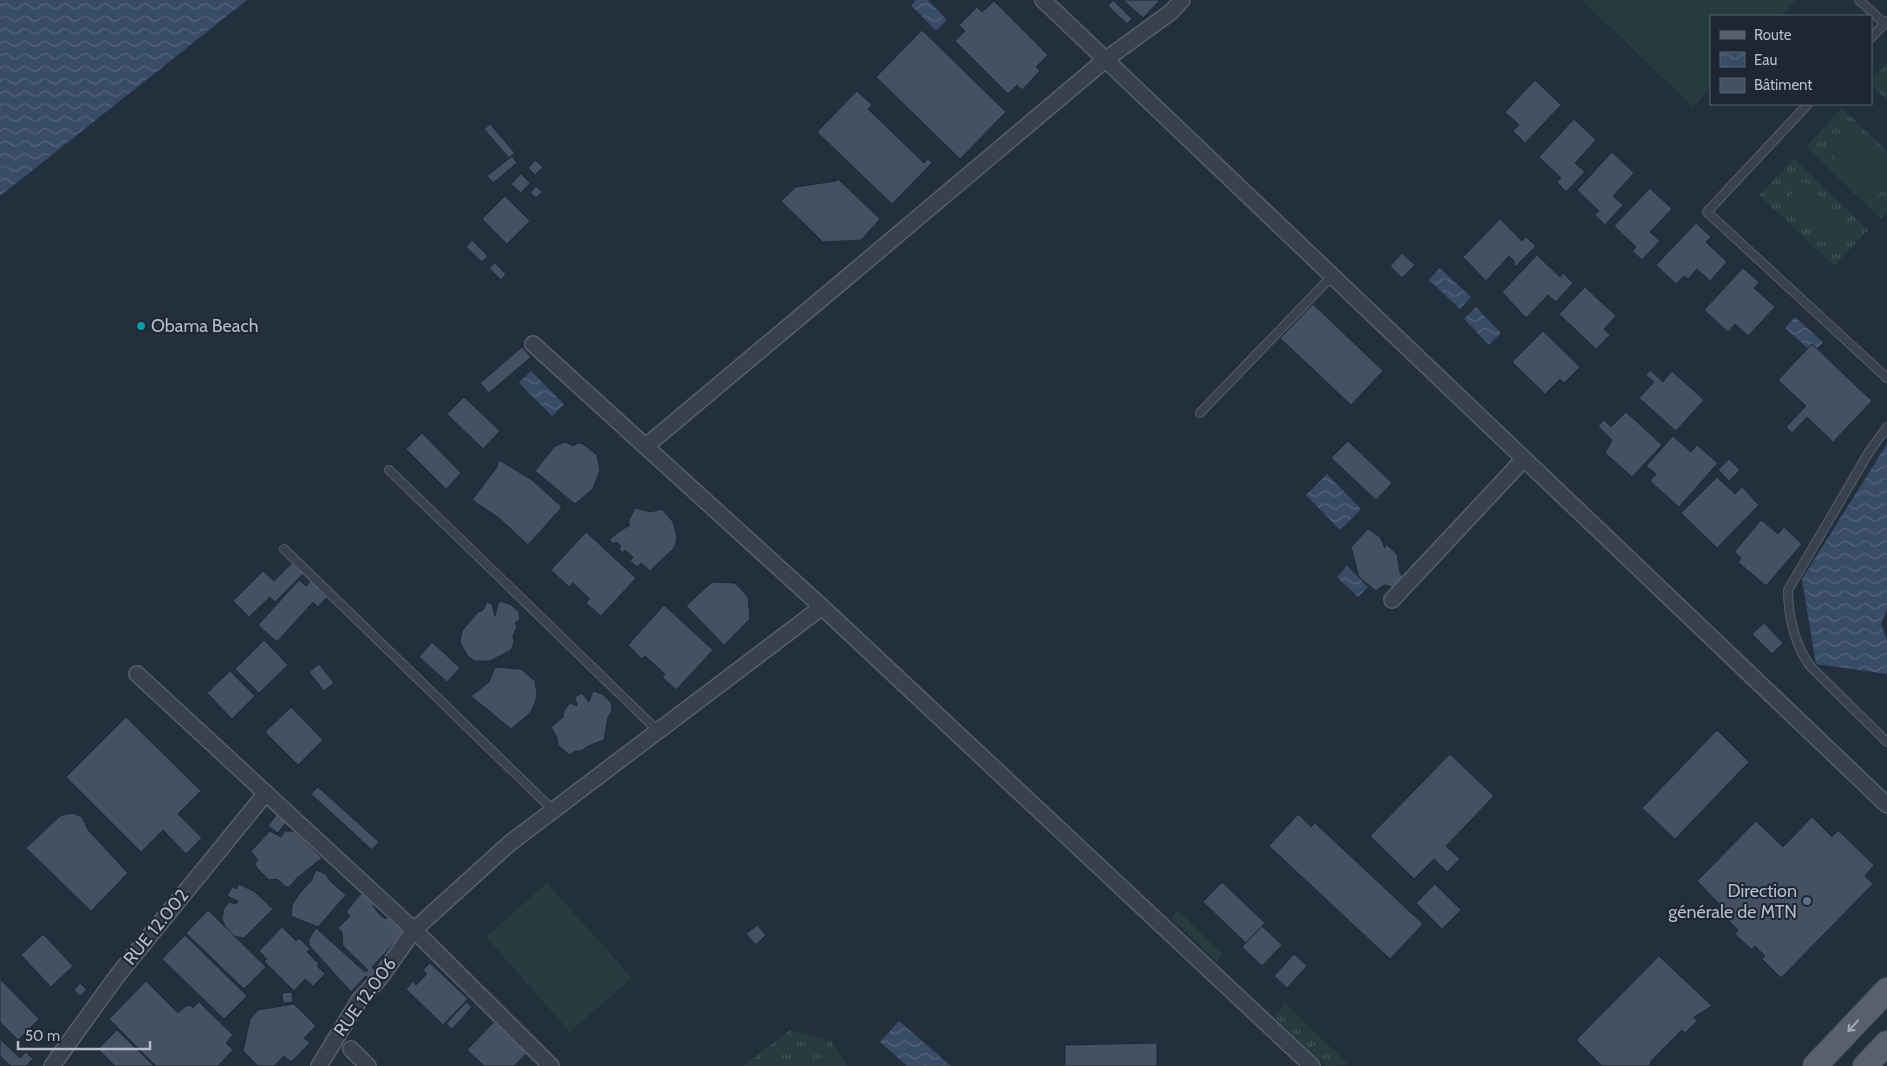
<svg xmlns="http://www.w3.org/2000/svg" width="1887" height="1066" viewBox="0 0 1887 1066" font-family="Cabin,sans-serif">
<defs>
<pattern id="grass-tufts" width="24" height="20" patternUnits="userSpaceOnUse" patternTransform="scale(1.25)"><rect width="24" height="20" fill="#263c3f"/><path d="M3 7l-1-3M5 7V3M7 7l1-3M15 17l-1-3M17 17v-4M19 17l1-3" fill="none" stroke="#435659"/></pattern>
<pattern id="water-waves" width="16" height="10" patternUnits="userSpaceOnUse" patternTransform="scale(1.25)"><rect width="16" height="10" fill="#394c67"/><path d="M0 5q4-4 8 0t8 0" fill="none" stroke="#53647b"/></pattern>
</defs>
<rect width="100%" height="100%" fill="#242f3e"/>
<g fill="url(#grass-tufts)">
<path d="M1887,63V100L1871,85V80Z"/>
<path d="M1842,108L1887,151V212L1881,218L1806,147Z"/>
<path d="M1794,159L1868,230L1834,266L1759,195Z"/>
<path d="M1178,911L1223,954L1216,961L1171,918Z"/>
<path d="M1285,1004L1349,1065L1326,1066L1274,1017Z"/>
<path d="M790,1030L831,1041L847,1066H743Z"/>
</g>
<g fill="#263c3f">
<path d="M1582,0H1796L1780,16H1711V88L1693,107Z"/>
<path d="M1851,131L1887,166V186L1876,197L1830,153Z"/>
<path d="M1804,181L1850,225L1829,247L1783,202Z"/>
<path d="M547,883L632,978L570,1032L486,937Z"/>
</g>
<g fill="url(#water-waves)">
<path d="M0,0H247L0,196Z"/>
<path d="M916,0H928L947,20L936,31L911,5Z"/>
<path d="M1440,268L1471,297L1460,309L1429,280Z"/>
<path d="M1476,307L1501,333L1489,345L1464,319Z"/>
<path d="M1795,317L1823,342L1813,353L1785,328Z"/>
<path d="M531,371L564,404L552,416L519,383Z"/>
<path d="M1887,444V610L1881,624L1887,640V674L1816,664L1802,579Z"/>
<path d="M1327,474L1361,509L1340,530L1306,495Z"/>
<path d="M1347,566L1368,587L1358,597L1337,577Z"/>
<path d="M899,1021L951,1066H907L880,1042Z"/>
</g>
<g fill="#455162" stroke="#1f2835">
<path d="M1113,0L1132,19L1127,24L1108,6Z"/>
<path d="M1123,0H1160L1143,18Z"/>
<path d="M994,1L1048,55L1036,67L1040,71L1022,90L1017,85L1008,94L955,41L965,31L959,25L977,7L982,12Z"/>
<path d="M922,30L1006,112L960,159L876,77Z"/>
<path d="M1535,80L1561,105L1525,143L1513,131L1519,125L1505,112Z"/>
<path d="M857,91L872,105L868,109L924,163L928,159L932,163L892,204L817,132Z"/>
<path d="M1574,119L1596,140L1575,163L1585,172L1566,192L1557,182L1561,178L1539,157Z"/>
<path d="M490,124L515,153L509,158L484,129Z"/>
<path d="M1612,152L1634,173L1613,196L1623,205L1605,225L1595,215L1599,211L1577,190Z"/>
<path d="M512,156L517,163L493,183L487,176Z"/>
<path d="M535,160L543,167L535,175L528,168Z"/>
<path d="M521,174L530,183L521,193L511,184Z"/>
<path d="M838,179L880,219L861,240L823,242L781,201L796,187L836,181Z"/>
<path d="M536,186L542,192L536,198L530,193Z"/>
<path d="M1650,188L1672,209L1650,232L1660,241L1642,260L1632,251L1636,247L1614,226Z"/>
<path d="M505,196L530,221L507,244L482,219Z"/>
<path d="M1500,219L1522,241L1526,237L1536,246L1516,266L1513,264L1515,262L1509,256L1486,281L1463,257Z"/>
<path d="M1696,223L1711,237L1706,242L1727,262L1710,281L1697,269L1688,279L1684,276L1676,284L1656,265Z"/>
<path d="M472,240L488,256L482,262L466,247Z"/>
<path d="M1402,253L1415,265L1402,278L1390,266Z"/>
<path d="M1537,255L1560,277L1563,273L1573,283L1556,302L1548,295L1526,318L1502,292Z"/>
<path d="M495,263L506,274L501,280L489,268Z"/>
<path d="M1743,268L1759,282L1754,288L1775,307L1748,336L1735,324L1728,332L1704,310Z"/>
<path d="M1585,287L1616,316L1604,329L1610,335L1596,349L1559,314Z"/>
<path d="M1313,304L1383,371L1351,405L1280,338Z"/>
<path d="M1543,331L1580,367L1564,383L1560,379L1545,394L1512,362Z"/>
<path d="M1812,344L1872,401L1833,442L1807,417L1792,433L1786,427L1806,406L1778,380Z"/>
<path d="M522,347L531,357L489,393L480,383Z"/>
<path d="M1650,370L1663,382L1672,371L1704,400L1676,431L1639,398L1654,382L1646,375Z"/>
<path d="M464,397L500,431L483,449L447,414Z"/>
<path d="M1626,412L1662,445L1632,477L1605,453L1612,440L1598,426L1604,420L1611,427Z"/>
<path d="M422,433L461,473L446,489L406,449Z"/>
<path d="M1673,436L1691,452L1697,445L1718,463L1679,507L1650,481L1656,474L1646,466Z"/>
<path d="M1348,441L1392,483L1376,500L1331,458Z"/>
<path d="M565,442L573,446L578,443L583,444L597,455L600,470L593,489L575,504L535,471L555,446Z"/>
<path d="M1729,459L1740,470L1729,481L1718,470Z"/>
<path d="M499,460L532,480L562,507L528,545L499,518L472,500L497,467Z"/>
<path d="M1717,477L1735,494L1742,487L1759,505L1717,548L1681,513Z"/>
<path d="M635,508L651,512L662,509L673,522L677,536L676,544L673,549L650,571L641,563L637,567L630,561L633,557L625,550L623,553L619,549L621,546L616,542L614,544L609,540L621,530L629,526V520Z"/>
<path d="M1761,520L1778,534L1784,527L1802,544L1766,586L1738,562L1741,558L1734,552Z"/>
<path d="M1368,529L1380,537L1385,548L1386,544L1397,554L1400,573L1407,581L1396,591L1390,586L1384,585L1376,591L1359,577L1351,547Z"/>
<path d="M586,532L636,578L601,616L586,603L590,599L573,583L569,587L551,570Z"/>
<path d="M293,562L304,573L275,602L270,597L249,617L233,601L263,571L274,581Z"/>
<path d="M312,579L330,594L318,607L313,602L277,642L258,625L299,580L306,586Z"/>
<path d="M712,582L735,583L748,597L750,619L724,645L686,606Z"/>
<path d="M499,601L510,604L519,612L520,619L515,623L517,627L513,636L514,642L511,650L490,661H474L467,655L460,642L462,631L478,612L483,610L487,602L492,604L495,616Z"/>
<path d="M664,605L713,650L676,690L662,677L665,674L645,656L642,659L628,645Z"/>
<path d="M1764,623L1783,643L1772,654L1752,634Z"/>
<path d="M264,640L288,665L259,693L235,669Z"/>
<path d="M432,642L460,668L447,682L419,657Z"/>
<path d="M319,664L334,683L324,691L309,672Z"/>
<path d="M495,667L521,669L535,681L537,695L535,703L530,713L511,729L471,696L489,682Z"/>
<path d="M230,671L255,696L232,719L207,693Z"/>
<path d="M593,691L602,694L611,702L612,711L608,717L604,740L588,746L581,751H576L569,755L558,745L557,738L551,727L563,717L564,711L570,703L577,706L575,697L582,693L589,702Z"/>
<path d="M291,707L323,740L298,765L265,732Z"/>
<path d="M126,717L201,791L178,814L202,838L186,854L163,830L141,852L66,777Z"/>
<path d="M1717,730L1749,762L1675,839L1642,808Z"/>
<path d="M1450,754L1494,796L1446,846L1460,859L1447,872L1434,859L1414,879L1370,836Z"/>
<path d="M318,787L379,842L372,850L311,794Z"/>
<path d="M279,811L289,818L278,833L268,826Z"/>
<path d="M73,813L82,817L88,830L128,873L91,911L26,848L60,816Z"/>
<path d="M1298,814L1311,827L1315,823L1423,924L1390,959L1269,846Z"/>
<path d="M1812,817L1832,837L1838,830L1874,865L1865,876L1873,884L1781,978L1762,959L1765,956L1755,946L1752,950L1735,934L1738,930L1719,911L1722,907L1697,881L1756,821L1783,847Z"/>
<path d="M270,831L281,837L285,831H294L322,858L297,878L289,887H286L277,879L269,880L257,868L255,863L258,860L251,851Z"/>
<path d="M316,870L326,874L329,880L346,895L318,927L291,916L292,905L299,894L311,881Z"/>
<path d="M1222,882L1265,923L1246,943L1203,902Z"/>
<path d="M239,884L255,892L273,909L244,938L232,936L228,933L222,919L224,908L229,902L236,904L238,901L227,896L232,887L236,889Z"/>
<path d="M1435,884L1461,910L1442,929L1416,903Z"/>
<path d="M365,889L374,897L373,906L381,916L384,918H395L402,925L403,931L398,939L372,967L376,971L368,979L366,976L351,992L309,945V939L316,928L365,972L368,970L343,946L342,932L338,928L350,916L346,912Z"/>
<path d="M208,910L266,967L244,989L186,933Z"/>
<path d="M757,925L766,935L756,945L746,934Z"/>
<path d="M1262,926L1282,945L1262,966L1242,947Z"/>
<path d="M282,927L296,941L299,938L310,949L307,952L319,964L317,966L325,974L313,986L305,979L294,991L264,961L267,959L259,951Z"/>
<path d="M43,934L73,966L51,987L21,955Z"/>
<path d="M185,935L247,996L224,1019L162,959Z"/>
<path d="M1294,954L1307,966L1287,988L1274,976Z"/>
<path d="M1659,956L1712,1006L1694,1017L1697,1021L1685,1033L1682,1030L1651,1061L1650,1066H1602L1576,1040Z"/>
<path d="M430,963L468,999L443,1025L406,989L413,981L416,985L427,974L423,970Z"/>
<path d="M0,979L39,1019L18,1040L0,1022Z"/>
<path d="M146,981L178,1013L187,1005L188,1006L190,1005L193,1008L199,1002L233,1035L226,1043L233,1050L218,1066H156L109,1019Z"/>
<path d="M80,983L87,990L80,996L74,990Z"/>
<path d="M292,992L293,1002L283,1003L282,993Z"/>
<path d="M466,1002L472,1007L452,1029L446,1024Z"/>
<path d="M294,1004L316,1026L304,1038L310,1043L291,1062L284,1056L274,1066H258L243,1051L250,1019L258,1010Z"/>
<path d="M494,1022L527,1053L514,1066H484L467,1050Z"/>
<path d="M117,1030L154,1066H115L98,1049Z"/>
<path d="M0,1039L20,1058L26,1052L33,1059L26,1066H11L0,1056Z"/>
<path d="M1157,1043V1066H1065V1045Z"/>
</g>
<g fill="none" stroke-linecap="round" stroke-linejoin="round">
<defs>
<g id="service">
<path d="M1859,0L1884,23"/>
<path d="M1871,38L1887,21"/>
<path d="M1808,104L1707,212L1887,378"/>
<path d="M1200,413L1332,276"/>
<path d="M1887,427L1869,452L1788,590C1788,616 1795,645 1810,666L1887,742"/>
<path d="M389,470L657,730"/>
<path d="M284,549L553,810"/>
</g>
<g id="minor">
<path d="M1043,0L1887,805"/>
<path d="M533,344L822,607L1312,1066"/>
<path d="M646,446L844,280L1105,60L1171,12L1182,0"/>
<path d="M1392,600L1524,459"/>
<path d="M137,674L414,930L551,1066"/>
<path d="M351,1049L368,1066"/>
<path d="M52,1066L117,976L266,793"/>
<path d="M319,1066L360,999L380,978L414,930L510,843L822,607"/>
</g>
<g id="primary">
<path d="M1815,1066L1887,990"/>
<path d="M1865,1066L1887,1043"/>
</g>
</defs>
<use href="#service" stroke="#565f6c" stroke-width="10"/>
<use href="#minor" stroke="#565f6c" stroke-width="18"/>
<use href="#primary" stroke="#414a57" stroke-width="26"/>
<use href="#service" stroke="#38414e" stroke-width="8"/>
<use href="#minor" stroke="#38414e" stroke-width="15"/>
<use href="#primary" stroke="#56606e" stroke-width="24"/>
</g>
<defs><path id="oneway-shaft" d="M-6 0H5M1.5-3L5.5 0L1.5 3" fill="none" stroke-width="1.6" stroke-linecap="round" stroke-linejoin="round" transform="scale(1.25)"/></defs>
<use stroke="#a1aab7" href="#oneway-shaft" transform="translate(1853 1026) rotate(133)"/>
<circle fill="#0f9aa8" stroke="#1d2633" stroke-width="2" cx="141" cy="326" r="5"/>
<circle fill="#5c6f8a" stroke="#1d2633" stroke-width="2" cx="1807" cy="901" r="5"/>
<g text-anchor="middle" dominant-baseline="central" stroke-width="4" stroke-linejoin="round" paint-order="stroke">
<g font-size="18" fill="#b4bcc9" stroke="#1d2633" text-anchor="start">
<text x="151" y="326">Obama Beach</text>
<text x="1797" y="891" text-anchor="end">Direction<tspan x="1797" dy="21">générale de MTN</tspan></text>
</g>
<g font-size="18" fill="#b4bcc9" stroke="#1d2633">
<text transform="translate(156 927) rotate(-51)">RUE 12.002</text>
<text transform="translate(365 997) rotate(-54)">RUE 12.006</text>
</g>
</g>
<rect x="1710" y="15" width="162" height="90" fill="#1d2633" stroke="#59626f"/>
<rect x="1720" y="31" width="25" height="8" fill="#56606e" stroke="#59626f"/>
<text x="1754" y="40" font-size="15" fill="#b4bcc9">Route</text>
<rect x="1720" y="52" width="25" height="15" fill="url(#water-waves)" stroke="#59626f"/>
<text x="1754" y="65" font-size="15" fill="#b4bcc9">Eau</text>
<rect x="1720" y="78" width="25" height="15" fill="#455162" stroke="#59626f"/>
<text x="1754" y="90" font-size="15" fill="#b4bcc9">Bâtiment</text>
<path d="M18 1041v8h132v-8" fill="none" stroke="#b4bcc9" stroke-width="2.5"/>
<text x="25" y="1041" font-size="15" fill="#b4bcc9" stroke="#1d2633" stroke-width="4" paint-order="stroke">50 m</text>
</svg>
